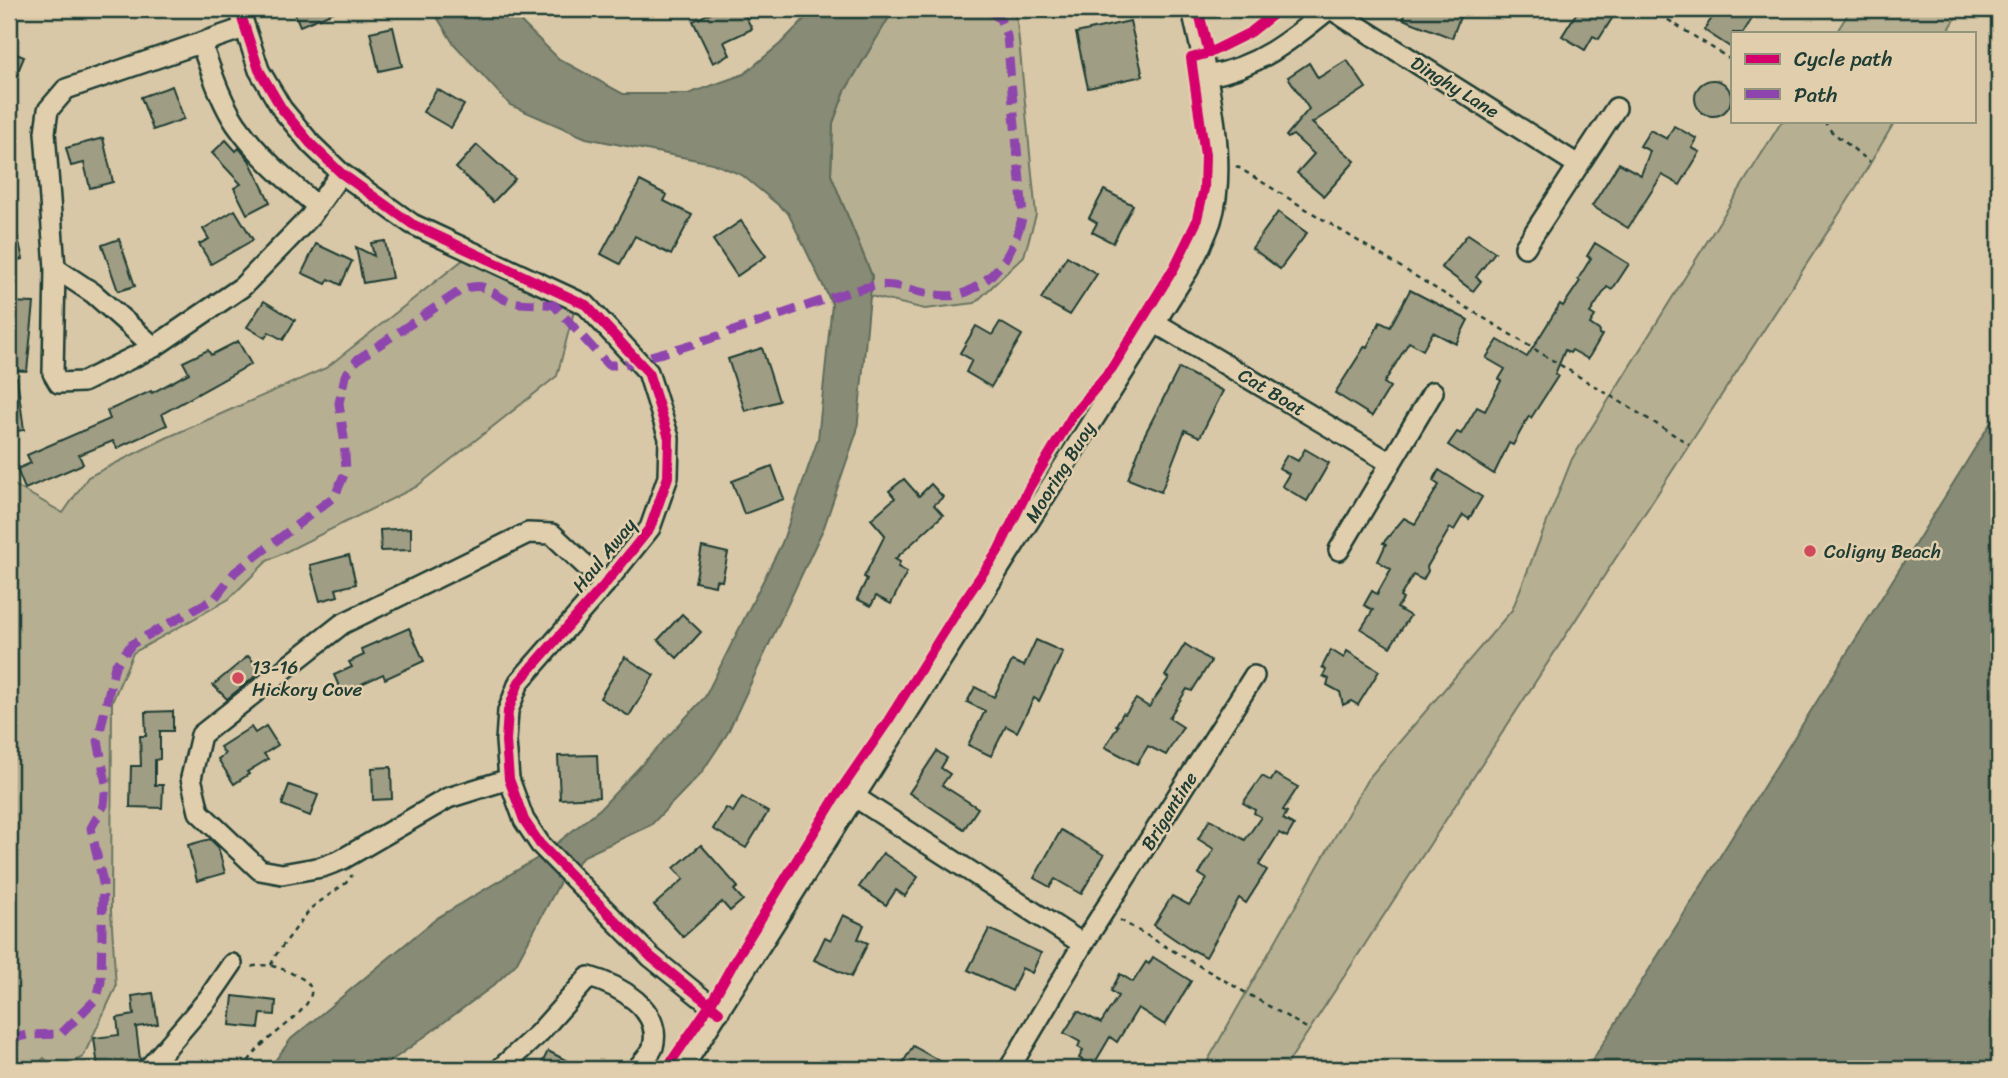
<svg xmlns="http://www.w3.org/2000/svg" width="2008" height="1078" viewBox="0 0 2008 1078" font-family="Sriracha,sans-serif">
<rect width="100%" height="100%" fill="#d9c8a7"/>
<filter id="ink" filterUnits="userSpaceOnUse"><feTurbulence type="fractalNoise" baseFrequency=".0143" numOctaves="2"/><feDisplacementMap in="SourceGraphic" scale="14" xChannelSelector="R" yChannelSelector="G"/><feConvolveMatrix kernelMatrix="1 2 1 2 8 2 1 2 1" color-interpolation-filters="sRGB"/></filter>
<g filter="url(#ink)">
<g fill="#b7af92" stroke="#6b7663" stroke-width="2">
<path d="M894,9H1012L1017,21L1036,215L1024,256L975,303L925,309L870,296L872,276L831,175L833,123L845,91Z"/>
<path d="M1851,9H1961L1947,33H1836Z"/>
<path d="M1782,121H1895L1854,191L1284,1069H1203L1367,780L1512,610L1572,459Z"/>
<path d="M464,259L575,307L557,376L416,487L267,561L229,599L133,653L112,702L111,911L116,987L83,1057L59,1069H54L44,1058L34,1069H9V482L63,513L88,477L166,438L326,368Z"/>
</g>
<g fill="#888b75" stroke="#5e6c5b" stroke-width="2">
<path d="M432,9H508L559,59L623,94H688L744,74L780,44L814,9H894L845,91L833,123L831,175L872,276L857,431L824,527L727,734L702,772L651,825L584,856L560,882L516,964L493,986L401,1054L378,1069H269L291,1039L437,918L541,856L601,808L705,697L782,543L818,439L832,304L788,213L742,175L712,163L586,138L510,105L453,43Z"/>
<path d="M1999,409V1069H1587L1959,474Z"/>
</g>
<g fill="#9f9d83" stroke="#1f3d34" stroke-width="2">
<path d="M293,9H341L300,26Z"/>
<path d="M718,9H742L752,29L724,42L730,55L713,63L693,21Z"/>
<path d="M1407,9H1463L1452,38L1403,19Z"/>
<path d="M1579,9H1618L1599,39L1593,36L1585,50L1562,36Z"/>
<path d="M1718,9H1758L1743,33H1733V49L1704,30Z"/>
<path d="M1130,21L1143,76L1088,88L1076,33Z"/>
<path d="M393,27L402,66L379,71L370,32Z"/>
<path d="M9,51L24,57L9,93Z"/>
<path d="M1347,60L1366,88L1312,123L1355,161L1324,196L1297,173L1314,154L1293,135L1288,138L1286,136L1309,109L1288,77L1309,63L1318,78Z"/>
<circle cx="1713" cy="98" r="18"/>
<path d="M172,86L184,119L153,130L141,97Z"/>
<path d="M437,89L464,105L451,128L423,112Z"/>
<path d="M1674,126L1697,139L1692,148L1700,152L1680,185L1662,175L1628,228L1592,206L1619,163L1641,175L1650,151L1640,146L1650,130L1667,139Z"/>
<path d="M103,138L113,182L90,188L84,163L71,166L66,148Z"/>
<path d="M226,140L236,151L239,148L249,160L270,202L247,214L234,188L241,184L212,153Z"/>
<path d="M477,145L515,179L493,202L456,168Z"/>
<path d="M640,181L667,195L664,201L692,215L671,255L635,236L620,264L601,254Z"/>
<path d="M1104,190L1133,205L1113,243L1092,232L1097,223L1089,218Z"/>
<path d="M235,210L253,240L211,264L199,244L209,239L203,229Z"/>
<path d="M1278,212L1307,233L1280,269L1252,248Z"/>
<path d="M741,221L766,256L737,276L713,240Z"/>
<path d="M9,222H14L23,259L9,262Z"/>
<path d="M1468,234L1495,252L1476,277L1481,281L1473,291L1441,267Z"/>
<path d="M119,239L135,286L118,291L102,245Z"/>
<path d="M385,241L392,278L363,283L356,247L374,256L371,243Z"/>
<path d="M1595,243L1629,264L1612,290L1607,287L1590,313L1595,316L1590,324L1600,331L1599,334L1602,335L1588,359L1572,350L1570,353L1565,350L1555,374L1558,376L1531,418L1529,416L1513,445L1509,443L1494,474L1448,445L1457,432L1461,434L1477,407L1485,411L1501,381L1499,379L1505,369L1486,358L1498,340L1527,357L1560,304L1563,306L1580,281L1578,279L1591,258L1587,256Z"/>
<path d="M316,244L352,261L341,285L329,279L326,284L302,273Z"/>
<path d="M1067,256L1097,274L1070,315L1041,299Z"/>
<path d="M1410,290L1468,320L1456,344L1433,332L1423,350L1409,342L1384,383L1390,387L1372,416L1335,393L1365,346L1367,347L1380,322L1390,327Z"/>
<path d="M264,301L295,320L283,340L269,332L265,338L247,327Z"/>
<path d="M9,302L34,303L27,371L9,370Z"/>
<path d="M1000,322L1022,335L991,387L966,372L972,360L960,353L976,326L992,335Z"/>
<path d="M238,341L251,364L162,414L167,425L117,448L113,441L79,455L83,464L25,489L17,469L31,463L27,455L110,419L107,411L151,391L152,393L189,373L183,362L208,350L211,355Z"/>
<path d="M762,348L779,401L745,411L728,359Z"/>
<path d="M1179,368L1223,391L1200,437L1185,430L1161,492L1128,479L1145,434Z"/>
<path d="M9,378H17L24,430L9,432Z"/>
<path d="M1305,449L1329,463L1307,501L1282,486L1289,474L1279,468L1287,455L1298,461Z"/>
<path d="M772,466L784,499L744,514L732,481Z"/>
<path d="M1439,470L1482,497L1469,519L1463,515L1454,530L1450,528L1427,567L1428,571L1423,580L1413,575L1400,597L1403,599L1397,608L1410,616L1390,647L1361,629L1373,610L1364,605L1372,591L1377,594L1391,569L1378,561L1386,544L1383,543L1404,518L1415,524L1439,485L1433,481Z"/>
<path d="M904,479L919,496L931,484L943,497L934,505L943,515L895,559L900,562L898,567L907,572L891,604L876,596L871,606L857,599L867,579L864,577L885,535L871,519L895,498L889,491Z"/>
<path d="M411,528V550L381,551L380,530Z"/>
<path d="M702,547L728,553L722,581L716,580L715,586L695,582Z"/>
<path d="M349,555L356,584L336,589L338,596L320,601L310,565Z"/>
<path d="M682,614L701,632L677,658L658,640Z"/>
<path d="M409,628L424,661L385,679L383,674L342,693L334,675L352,667L349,662L364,655L361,649Z"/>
<path d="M1036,640L1063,652L1039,701L1034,698L1017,732L1006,726L991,756L968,745L985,711L967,702L975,687L994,697L1012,661L1024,666Z"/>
<path d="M1185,644L1211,661L1192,691L1187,689L1169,718L1183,727L1166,755L1148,746L1137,764L1105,747L1118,726L1116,725L1123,713L1125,714L1136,699L1149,707L1169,678L1165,676Z"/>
<path d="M1331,650L1344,658L1347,651L1379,671L1358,705L1351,701L1343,705L1340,692L1327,685L1329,679L1323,676L1326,670L1322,667Z"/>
<path d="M248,656L262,671L227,699L213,685Z"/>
<path d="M625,657L654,675L629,716L600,698Z"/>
<path d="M173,711V731H160V759L155,760V785H163L162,808L130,807L131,766H141L140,736H146L145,712Z"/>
<path d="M266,726L278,745L264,754L268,759L247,772L249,774L234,784L218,759L225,754L220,747L251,727L255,733Z"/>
<path d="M937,751L947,758L941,768L950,774L942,785L978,808L964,829L909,793Z"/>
<path d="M597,755L599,797L560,799L558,756Z"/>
<path d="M391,767L392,799L373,800L372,768Z"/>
<path d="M1275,774L1298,787L1283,810L1287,812L1283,819L1294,825L1287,837L1279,833L1259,865L1267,870L1246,903L1239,898L1206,957L1193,950L1192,951L1154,925L1172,896L1189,905L1207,879L1199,874L1214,849L1198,839L1210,819L1245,840L1261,817L1254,813L1255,810L1243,803L1262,776L1271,781Z"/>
<path d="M289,785L318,795L310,816L282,805Z"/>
<path d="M742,797L768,812L746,848L713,829L726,808L733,812Z"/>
<path d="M1061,830L1104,855L1081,894L1055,879L1050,887L1034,878Z"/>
<path d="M210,839L218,847L225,873L197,881L188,845Z"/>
<path d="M701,845L738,887L734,890L743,900L730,911L722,902L683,937L654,905L684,879L674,868Z"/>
<path d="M883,853L918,877L905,896L896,890L886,905L859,887Z"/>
<path d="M843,915L864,925L858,939L868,943L851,977L814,960L825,937L831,940Z"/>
<path d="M989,929L1041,953L1032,973L1022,968L1012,991L968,970Z"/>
<path d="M1153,957L1191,981L1165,1025L1138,1008L1117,1042L1110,1037L1093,1066L1079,1058L1083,1050L1078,1047L1080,1042L1064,1033L1078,1011L1101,1023L1118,996L1111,991L1120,974L1133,982L1146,962L1149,964Z"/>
<path d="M153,993L158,1024L136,1027L140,1059L138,1062L98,1067L94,1038L119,1035L117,1018L134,1015L132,996Z"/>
<path d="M233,996L276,1001L275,1015L261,1014L259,1028L230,1025Z"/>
<path d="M913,1046L954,1069H899Z"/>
<path d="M548,1051L583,1069H539Z"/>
</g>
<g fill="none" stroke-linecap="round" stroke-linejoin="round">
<defs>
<g id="minor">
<path d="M239,9L259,70L282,109L311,144L341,173L412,224L586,305L648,372L669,438L668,477L650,528L605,584L519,682L508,711L506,741L509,779L524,820L540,844L651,957L719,1012"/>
<path d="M1331,9L1578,165"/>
<path d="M244,28L66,89L48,110L45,132L55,268L53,373L59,383L83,382L154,347L242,287L310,217L341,173"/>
<path d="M201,43C211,70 220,100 236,124C258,156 288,181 317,206"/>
<path d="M1207,76C1257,68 1291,40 1329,9"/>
<path d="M1525,247L1616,108"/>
<path d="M55,268L93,293L154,347"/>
<path d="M1154,322L1389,462"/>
<path d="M1339,550L1433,392"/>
<path d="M509,779L448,798L341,860L322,867L282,874L260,870L199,812L191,778L201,735L342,624L528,533L552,534L605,584"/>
<path d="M855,797L1083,944"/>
<path d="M148,1069L208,999L232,964"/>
<path d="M500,1069L539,1033L589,977C618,985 663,1009 653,1047C651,1054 641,1063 637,1069"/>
<path d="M682,1069L1188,270C1197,254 1205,238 1211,221C1230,160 1205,70 1192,9"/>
<path d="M1009,1069L1083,944L1254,676"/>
</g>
</defs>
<use href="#minor" stroke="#1f3d34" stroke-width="24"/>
<g stroke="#1f3d34" stroke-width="2.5" stroke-dasharray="5 5" stroke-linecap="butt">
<path d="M1651,9L1733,61"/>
<path d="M1824,121L1831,131L1870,162"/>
<path d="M1236,166L1689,444"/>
<path d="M1120,920L1310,1030"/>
<path d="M271,965L275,956L311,908L346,883L352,875"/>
<path d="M242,1069C248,1062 253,1055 259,1048C272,1034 307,1013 311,994C313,984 302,978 295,975C278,966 267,963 249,967"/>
</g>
<use href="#minor" stroke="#e1ceac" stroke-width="19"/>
<path stroke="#8e44ad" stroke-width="9" stroke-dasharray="18 9" stroke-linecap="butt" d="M9,1039L27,1035L61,1034L97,998L101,982L103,883L91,828L104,805L106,784L98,740L115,666L132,644L215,598L235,572L335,496L346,470L344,438L339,403L345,376L358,359L463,289C489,281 489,294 509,301C522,305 540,303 554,305L608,365C627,366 635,360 654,355C702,343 750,325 797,309C822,301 848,291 874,286C906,281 938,306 969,291C1001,274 1014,249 1023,215L1007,36L1000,19L988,9"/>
<defs>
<g id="cycleway">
<path d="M239,9L259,70L282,109L311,144L341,173L412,224L586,305L648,372L669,438L668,477L650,528L605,584L519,682L508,711L506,741L509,779L524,820L540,844L651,957L719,1012"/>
<path d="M1198,9L1209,53L1251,32L1280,9"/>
<path d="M666,1069L710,1005L734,962L835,798L888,721L961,605L998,551L1029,488L1073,415L1112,368L1174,268L1196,223L1204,189L1205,155L1191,58L1209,53"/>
</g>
</defs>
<use href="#cycleway" stroke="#e1ceac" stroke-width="15"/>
<use href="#cycleway" stroke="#d6006c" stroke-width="10"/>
</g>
</g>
<g fill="#d1495b" stroke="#e1ceac" stroke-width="2.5">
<circle cx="1810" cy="551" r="7"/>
<circle cx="238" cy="678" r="7"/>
</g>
<g text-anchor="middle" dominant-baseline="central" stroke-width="5" stroke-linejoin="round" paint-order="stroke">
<g font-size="19" fill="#1f3d34" stroke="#e1ceac">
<text transform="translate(1455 87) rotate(32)">Dinghy Lane</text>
<text transform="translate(1272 392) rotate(31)">Cat Boat</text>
<text transform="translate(1060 472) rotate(-58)">Mooring Buoy</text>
<text transform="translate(604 555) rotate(-51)">Haul Away</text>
<text transform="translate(1169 811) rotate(-58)">Brigantine</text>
</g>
<g font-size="19" fill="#1f3d34" stroke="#e1ceac" text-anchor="start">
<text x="1824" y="551">Coligny Beach</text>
<text x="252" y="667">13-16<tspan x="252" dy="22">Hickory Cove</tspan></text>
</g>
</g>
<rect width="2008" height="1078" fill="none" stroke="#e1ceac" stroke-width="35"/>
<rect x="18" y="18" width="1973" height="1043" fill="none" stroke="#1f3d34" stroke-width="2.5" filter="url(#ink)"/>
<rect x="1731" y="32" width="245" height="91" fill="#e1ceac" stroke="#93947c" stroke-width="2"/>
<rect x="1745" y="54" width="35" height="10" fill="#d6006c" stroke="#93947c" stroke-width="2"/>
<text x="1794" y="66" font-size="21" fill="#1f3d34">Cycle path</text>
<rect x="1745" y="89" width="35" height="10" fill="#8e44ad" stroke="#93947c" stroke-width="2"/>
<text x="1794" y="102" font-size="21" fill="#1f3d34">Path</text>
</svg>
